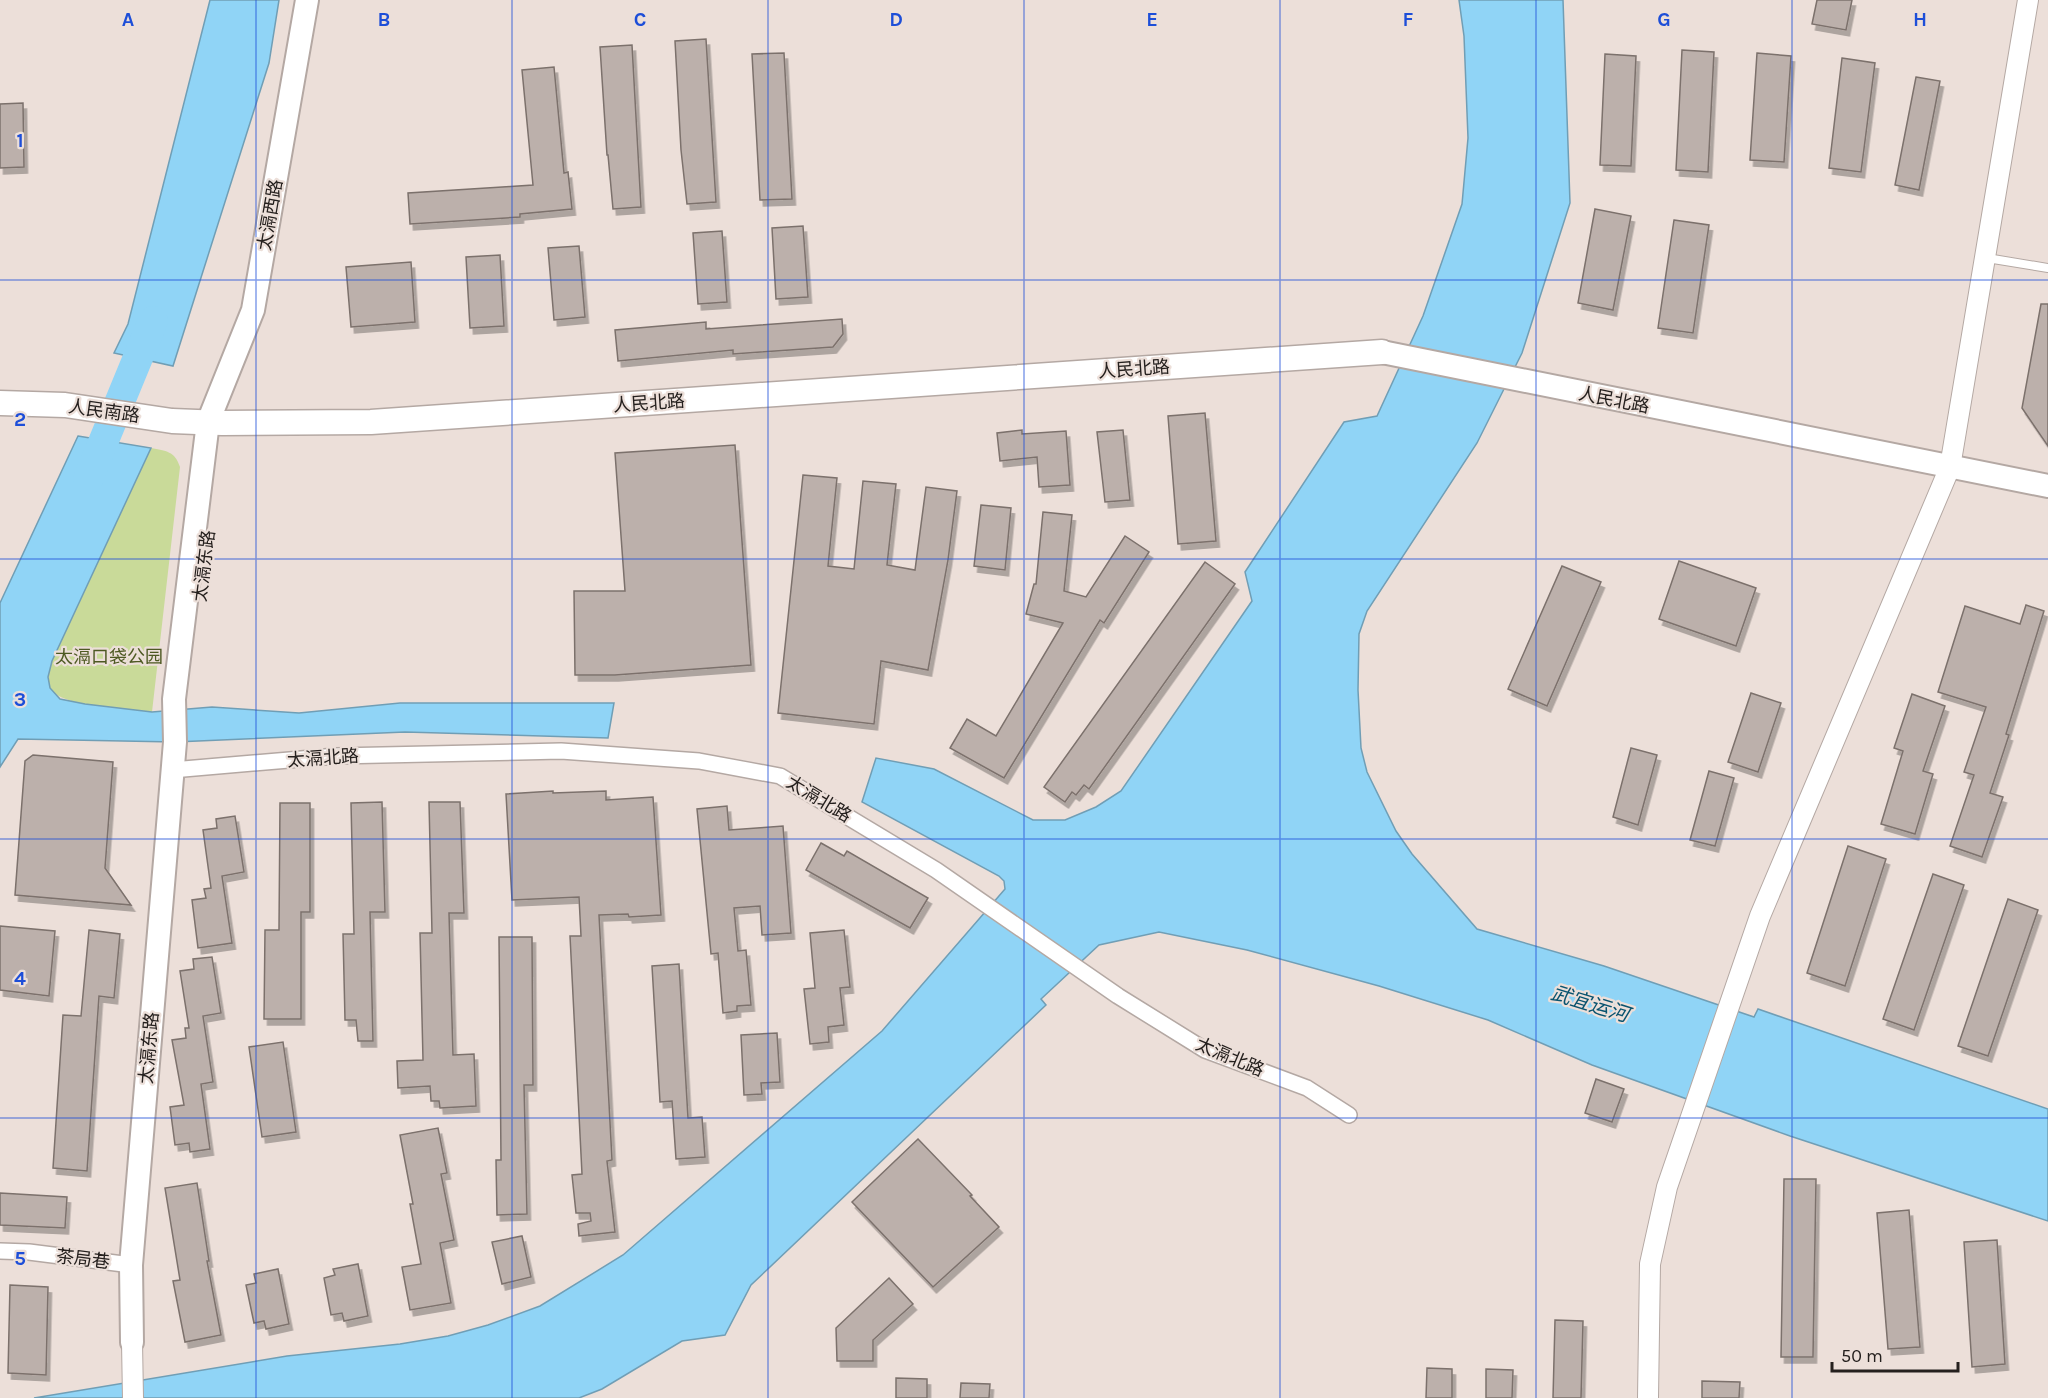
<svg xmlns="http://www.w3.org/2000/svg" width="2048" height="1398" viewBox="0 0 2048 1398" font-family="Karla,'Noto Sans SC',sans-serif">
<defs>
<filter id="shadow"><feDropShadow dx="3.5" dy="6" stdDeviation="0" flood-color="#0004"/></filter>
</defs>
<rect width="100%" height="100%" fill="#ecdfd9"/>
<path fill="#c9da99" d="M151,448C166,451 175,451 180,467L152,712C131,709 59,707 50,688C46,680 50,669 52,661Z"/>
<g fill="#90d4f6" stroke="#709eb5" stroke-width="1.5">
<path d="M210,0H279L269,63L173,366L114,353L128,324Z"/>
<path d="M1459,0H1563L1570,203L1522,353L1477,443L1367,611L1359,634L1358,690L1361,748L1367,772L1396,831L1412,854L1477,929L1604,966L1754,1017L1758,1009L2048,1109V1221L1790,1136L1592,1065L1488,1020L1379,986L1247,950L1159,932L1099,945L1041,999L1046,1005L751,1285L725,1335L682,1341L602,1389L579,1398H34L287,1356L400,1344L448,1336L488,1325L540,1306L623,1255L882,1031L1005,889L1004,881L999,876L862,802L876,758L934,769L1033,820H1065L1096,807L1121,791L1252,601L1245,572L1344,422L1377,416L1423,316L1462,204L1468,138L1464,36Z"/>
<path d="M78,436L151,448L52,661L48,677L50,688L60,699L85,704L152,712L212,707L299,713L400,703H614L608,738L405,732L175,742L18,739L0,767V603Z"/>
</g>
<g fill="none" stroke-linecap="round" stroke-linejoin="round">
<path stroke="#90d4f6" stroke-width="30" d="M88,479L153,321"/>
</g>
<g fill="#bcb0ab" stroke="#7c716c" stroke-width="1.5" filter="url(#shadow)">
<path d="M1817,0H1852L1846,30L1812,24Z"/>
<path d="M706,39L716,202L687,204L681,150L675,41Z"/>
<path d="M632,45L641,207L613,209L608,155H607L600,47Z"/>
<path d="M1682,50L1714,52L1708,172L1676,170Z"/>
<path d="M784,53L792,199L760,200L752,54Z"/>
<path d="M1757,53L1791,56L1784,162L1750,160Z"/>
<path d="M1605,54L1636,56L1631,166L1600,165Z"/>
<path d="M1842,58L1875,63L1861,172L1829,168Z"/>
<path d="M554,67L564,173L568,172L572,209L520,214V217L410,224L408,193L533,185L522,70Z"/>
<path d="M1916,77L1940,81L1919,190L1895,185Z"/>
<path d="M23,103L24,167L0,168V104Z"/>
<path d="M1595,209L1631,216L1613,310L1578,303Z"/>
<path d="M1674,220L1709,225L1693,333L1658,328Z"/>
<path d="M803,226L808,297L776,299L772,228Z"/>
<path d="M722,231L727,302L698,304L693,233Z"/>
<path d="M579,246L585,317L554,320L548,248Z"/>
<path d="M500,255L504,326L470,328L466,257Z"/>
<path d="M411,262L415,322L351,327L346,267Z"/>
<path d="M2041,304H2048V446L2022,408Z"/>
<path d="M842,319L843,334L833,347L733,354V350L618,361L615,330L706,322V329Z"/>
<path d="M1205,413L1216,541L1178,544L1168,416Z"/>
<path d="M1022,430V434L1066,431L1070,485L1039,487L1037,457L1000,461L997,433Z"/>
<path d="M1123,430L1130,500L1105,502L1097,432Z"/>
<path d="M735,445L751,665L615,675H575L574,591H625L615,453Z"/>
<path d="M803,475L837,478L828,566L854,569L863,481L896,484L887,565L915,570L926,487L957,491L948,560L928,670L881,661L874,724L778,713Z"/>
<path d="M981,505L1011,508L1005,570L974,566Z"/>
<path d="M1043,512L1072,515L1064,591L1086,597L1125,536L1149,552L1104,623L1100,620L1004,778L950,748L967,719L996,736L1063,623L1026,614L1034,584H1036Z"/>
<path d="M1679,561L1756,588L1736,646L1659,619Z"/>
<path d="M1205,562L1235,584L1089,789L1084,785L1076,795L1072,792L1065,802L1044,787Z"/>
<path d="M1562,566L1601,582L1547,706L1508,689Z"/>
<path d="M2026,605L2044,611L2006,734L2009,735L1990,793L2003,797L1982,857L1950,846L1974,775L1964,772L1986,707L1938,692L1965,606L2020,624Z"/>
<path d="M1751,693L1781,703L1758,772L1728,762Z"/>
<path d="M1912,694L1945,706L1923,771L1933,774L1915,834L1881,824L1903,751L1894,748Z"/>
<path d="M1631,748L1657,755L1638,825L1613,817Z"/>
<path d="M33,755L113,762L105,868L131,905L15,895L25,761Z"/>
<path d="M1709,771L1734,778L1715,846L1690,840Z"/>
<path d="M553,791V793L606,791V800L653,797L661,915L629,917L628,914L599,915L612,1160L607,1161L615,1232L579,1236L578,1224L591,1221L590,1213H576L572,1175L582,1174L570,936H581L579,897L512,900L506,794Z"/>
<path d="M382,802L385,912H370L373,1041H358L356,1020H345L343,934H354L351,803Z"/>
<path d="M429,802H460L464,913H449L453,1055L474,1054L476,1106L440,1108L439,1101H431L430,1086L398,1088L397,1061L423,1060L420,933H432Z"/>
<path d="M280,803H310V912H301V1019H264L265,930H279Z"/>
<path d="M727,806L729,830L783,826L791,933L762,935L760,906L734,908L738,951L746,950L751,1005L737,1006V1011L723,1013L718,953L711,954L697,809Z"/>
<path d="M235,816L244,872L222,876L232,943L198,948L192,900L206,898L204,889L211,888L203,830L217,828L216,819Z"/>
<path d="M821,843L844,856L847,851L928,898L910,928L806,870Z"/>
<path d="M1848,846L1886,859L1845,986L1807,973Z"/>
<path d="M1933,874L1964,885L1914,1030L1883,1019Z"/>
<path d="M2008,899L2038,910L1988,1056L1958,1046Z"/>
<path d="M0,926L55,931L49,996L0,990Z"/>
<path d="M89,930L120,934L114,998L99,996L87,1171L53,1168L63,1015L81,1016Z"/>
<path d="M844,930L850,987L840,988L844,1025L828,1027L829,1042L810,1044L804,989L815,988L810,933Z"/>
<path d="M499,937H532L533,1085H524L527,1214L497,1215L496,1160H501Z"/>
<path d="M212,957L221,1013L203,1016L213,1082L201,1084L210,1149L190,1152L189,1143L175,1145L170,1107L184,1105L172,1040L186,1038L185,1028H189L180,971L194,969L193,959Z"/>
<path d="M679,964L688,1118L702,1117L705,1157L676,1159L672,1101L660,1102L652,966Z"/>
<path d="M777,1033L780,1082L761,1083L762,1094L744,1095L741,1035Z"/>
<path d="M283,1042L296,1132L262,1137L249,1047Z"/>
<path d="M1596,1079L1624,1089L1612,1122L1585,1113Z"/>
<path d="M438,1128L447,1173L441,1174L454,1240L440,1243L451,1303L410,1310L402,1267L421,1264L410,1204H413L400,1135Z"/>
<path d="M918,1139L972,1195L970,1196L999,1227L933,1287L852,1202Z"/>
<path d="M1784,1179H1816L1813,1357H1781Z"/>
<path d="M197,1183L209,1261H207L221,1335L185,1342L173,1281L180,1280L165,1188Z"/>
<path d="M0,1193L67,1197L65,1228L0,1225Z"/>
<path d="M1909,1210L1920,1347L1888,1349L1877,1213Z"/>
<path d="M522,1236L531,1277L502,1284L492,1242Z"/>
<path d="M1997,1240L2005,1364L1972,1367L1964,1242Z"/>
<path d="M358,1264L368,1316L344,1321L342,1313L331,1315L324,1278L335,1275L333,1269Z"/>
<path d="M278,1269L289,1324L266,1329L264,1321L254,1323L246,1285L256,1283L254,1274Z"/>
<path d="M889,1278L913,1304L873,1340V1361H837L836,1328Z"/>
<path d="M10,1285L48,1287L46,1375L8,1373Z"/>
<path d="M1555,1320L1583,1321L1581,1398H1553Z"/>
<path d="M1427,1368L1452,1369V1398H1426Z"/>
<path d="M1486,1369L1513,1370L1512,1398H1486Z"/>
<path d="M896,1378L927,1379V1398H896Z"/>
<path d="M1702,1381L1740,1382L1739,1398H1702Z"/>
<path d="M961,1383L990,1384L989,1398H960Z"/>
</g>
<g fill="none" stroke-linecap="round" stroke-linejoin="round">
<defs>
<path id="service" d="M1987,258L2048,268"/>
<g id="minor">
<path d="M172,770L336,756L561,751L699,761L780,776L936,870L1118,996L1205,1050L1307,1088L1349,1115"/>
<path d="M0,1251L29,1252L131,1265"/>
</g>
<g id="tertiary">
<path d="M132,1342L133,1398"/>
<path d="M1648,1398L1650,1264L1667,1187L1760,916L1950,467L2028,0"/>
</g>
<g id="secondary">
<path d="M1382,352L2048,486"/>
<path d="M132,1342L131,1265L175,742L174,699L208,422L253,310L307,0"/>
</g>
<path id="primary" d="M0,403L65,405L172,421L222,423L371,422L1382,352"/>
</defs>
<use href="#service" stroke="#b4a8a3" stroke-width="10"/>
<use href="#minor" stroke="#b4a8a3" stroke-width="18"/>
<use href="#tertiary" stroke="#b4a8a3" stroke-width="22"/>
<use href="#secondary" stroke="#b4a8a3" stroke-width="26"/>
<use href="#primary" stroke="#b4a8a3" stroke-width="27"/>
<use href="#service" stroke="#fff" stroke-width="8"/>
<use href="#minor" stroke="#fff" stroke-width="15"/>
<use href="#tertiary" stroke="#fff" stroke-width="20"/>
<use href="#secondary" stroke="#fff" stroke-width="22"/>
<use href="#primary" stroke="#fff" stroke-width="24"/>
</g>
<path fill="none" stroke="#1d4ed8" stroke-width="1.5" stroke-opacity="0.55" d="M256,0V1398M512,0V1398M768,0V1398M1024,0V1398M1280,0V1398M1536,0V1398M1792,0V1398M0,280H2048M0,559H2048M0,839H2048M0,1118H2048"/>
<g text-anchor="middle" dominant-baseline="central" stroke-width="4.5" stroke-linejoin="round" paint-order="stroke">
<g font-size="18" fill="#25201e" stroke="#ecdfd9">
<text transform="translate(270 215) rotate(-80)">太滆西路</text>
<text transform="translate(1134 369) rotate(-4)">人民北路</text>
<text transform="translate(1614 400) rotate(11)">人民北路</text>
<text transform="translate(649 403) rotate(-4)">人民北路</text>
<text transform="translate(104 411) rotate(8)">人民南路</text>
<text transform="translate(204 566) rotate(-83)">太滆东路</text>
<text transform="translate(323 758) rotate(-4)">太滆北路</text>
<text transform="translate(819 799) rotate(31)">太滆北路</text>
<text transform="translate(149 1048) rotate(-85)">太滆东路</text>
<text transform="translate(1230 1057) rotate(23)">太滆北路</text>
<text transform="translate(83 1259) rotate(7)">茶局巷</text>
</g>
<g font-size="18" fill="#4d5922" stroke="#ecdfd9">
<text x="109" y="657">太滆口袋公园</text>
</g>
<g font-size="20" font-style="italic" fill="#09536f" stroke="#ecdfd9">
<text transform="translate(1590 1004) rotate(17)">武宜运河</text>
</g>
</g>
<g font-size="20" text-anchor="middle" font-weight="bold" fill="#1d4ed8" stroke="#ecdfd9" stroke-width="4.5" stroke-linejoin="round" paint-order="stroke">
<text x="128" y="26">A</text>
<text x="384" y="26">B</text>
<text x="640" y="26">C</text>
<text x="896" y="26">D</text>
<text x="1152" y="26">E</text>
<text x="1408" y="26">F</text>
<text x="1664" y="26">G</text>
<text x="1920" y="26">H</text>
<text x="20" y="147">1</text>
<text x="20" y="426">2</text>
<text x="20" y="706">3</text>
<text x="20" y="985">4</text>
<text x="20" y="1265">5</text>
</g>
<path d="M1832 1362v9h126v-9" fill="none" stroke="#25201e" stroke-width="3"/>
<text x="1841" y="1362" font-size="18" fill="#25201e" stroke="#ecdfd9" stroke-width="4.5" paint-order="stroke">50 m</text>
</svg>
